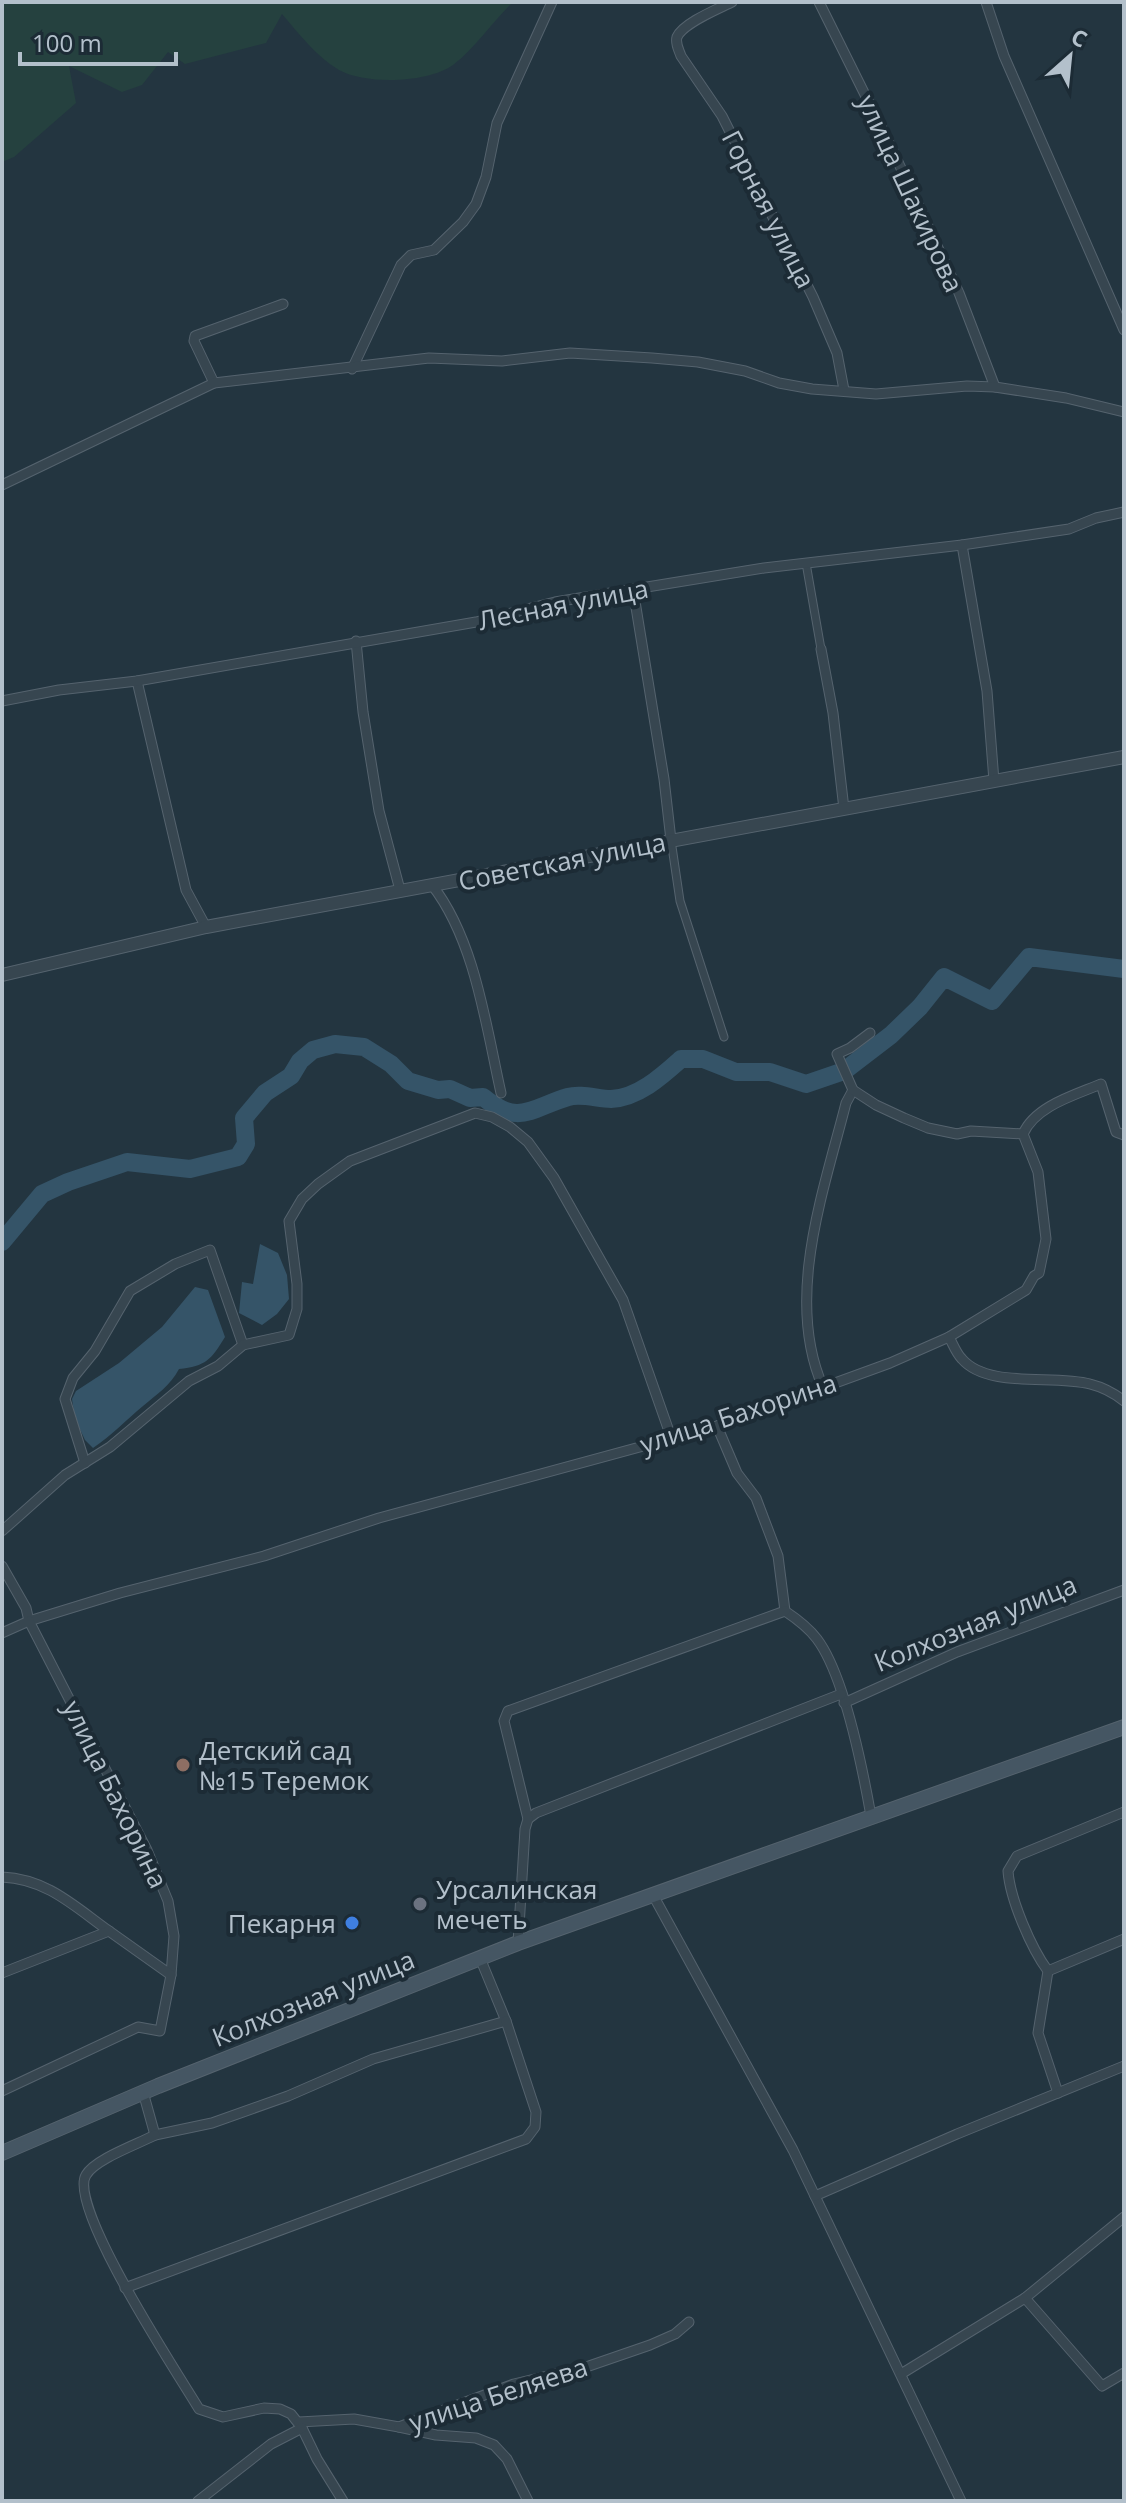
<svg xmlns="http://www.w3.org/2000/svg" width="1126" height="2503" viewBox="0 0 1126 2503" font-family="'Open Sans',sans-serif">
<rect width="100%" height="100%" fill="#233540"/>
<path fill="#25413f" d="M2,2H513C492,22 476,47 453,65C428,83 366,85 339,70C316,56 299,34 282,14L266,43L185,64L168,52L142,85L122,92L69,66L76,103L14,157L2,162Z"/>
<g fill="#355468">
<path d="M260,1244L278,1253L287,1275L289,1299L277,1314L262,1325L239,1313L242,1282L253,1284Z"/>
<path d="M195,1287L208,1290L225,1337C211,1360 206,1366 179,1369C170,1386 157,1394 143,1406C126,1420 112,1435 93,1448L85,1440L75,1419L72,1399L76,1391L119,1363L162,1327Z"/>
</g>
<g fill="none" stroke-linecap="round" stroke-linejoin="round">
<path stroke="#355468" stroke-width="18" d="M2,1242L42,1194L68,1182L127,1162L190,1169L238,1157L246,1144L244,1118L265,1093L291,1076L300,1061L313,1050L335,1044L364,1047L391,1064L408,1081L438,1090L450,1089L470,1098L483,1097C519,1127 531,1108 568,1097C581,1093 598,1099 611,1099C638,1098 662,1076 681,1059H703L736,1072H770L806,1084L844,1071L891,1035L920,1007L944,977L992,1001L1029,957L1124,969"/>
<defs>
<g id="pedestrian">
<path d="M806,563L821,649"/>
<path d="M671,840L680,901L724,1037"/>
</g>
<g id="minor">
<path d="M732,2C718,9 683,23 677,37C675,44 679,50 681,56L722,116L813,297L837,353L844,390"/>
<path d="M819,2L892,149L959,293L995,387"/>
<path d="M986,2L1004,56L1124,330"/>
<path d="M352,369L401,265L411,255L434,250L463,222L476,204L486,177L497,123L552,2"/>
<path d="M214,383L194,341L195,336L283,304"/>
<path d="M2,485L214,383L429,358L502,361L570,353L652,358L698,362L745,371L779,383L812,389L876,394L967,386L995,387L1066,398L1124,412"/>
<path d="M962,545L987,691L994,781"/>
<path d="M633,589L664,779L671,840"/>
<path d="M356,641L363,712L379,811L400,890"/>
<path d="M821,649L833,713L844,809"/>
<path d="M137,681L186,890L206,927"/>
<path d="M2,701L59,690L137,681L476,622L555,602L764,568L962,545L1069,529L1096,518L1124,512"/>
<path d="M432,885C475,940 486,1026 501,1093"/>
<path d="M1023,1134C1035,1106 1075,1095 1101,1084L1116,1132L1124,1135"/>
<path d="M949,1337C953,1344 956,1353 962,1359C988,1389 1054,1374 1090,1384C1102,1387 1114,1393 1124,1401"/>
<path d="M823,1387C784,1299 824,1190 846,1103L853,1090"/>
<path d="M717,1426L737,1473L756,1498L778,1556L785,1611C797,1619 808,1627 817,1639C844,1675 863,1771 871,1816"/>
<path d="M85,1463L65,1399L73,1378L95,1351L130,1291L175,1264L210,1250L243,1345"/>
<path d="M2,1531L65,1475L110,1447L189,1381L218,1366L243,1345L289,1335L297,1309V1284L289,1221L302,1199L318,1184L350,1161L475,1113L492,1117L510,1127L528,1142L554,1178L623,1300L671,1437"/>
<path d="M2,1566L26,1608L29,1621L120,1593L264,1556L379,1518L717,1426L890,1363L949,1337L1026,1290L1034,1276L1039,1273L1046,1239L1038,1172L1023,1134L971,1131L957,1134L928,1128L904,1118L876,1105L853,1090L837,1054L850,1048L870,1033"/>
<path d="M2,1633L29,1621L147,1850L168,1901L174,1936L171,1975"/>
<path d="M844,1703L957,1652L1124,1590"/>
<path d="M528,1819L536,1813L841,1694"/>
<path d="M2,1877C47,1879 74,1906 109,1931"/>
<path d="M653,1895L793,2150L961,2501"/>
<path d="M518,1943L525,1829L528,1819L504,1721L508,1711L785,1611"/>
<path d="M1048,1971L1124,1939"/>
<path d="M2,1973L109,1931L171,1975L160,2031L138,2027L2,2091"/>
<path d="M143,2092L155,2135L212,2123L288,2096L373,2059L506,2021L480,1958"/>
<path d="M1058,2093L1038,2033L1048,1971C1031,1948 1010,1899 1008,1871L1017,1856L1124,1812"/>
<path d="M155,2135C138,2144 95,2159 86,2175C67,2206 178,2374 199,2409L223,2417L264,2408L280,2409L291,2414L302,2428L317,2459L343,2501"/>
<path d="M815,2196L957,2134L1124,2066"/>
<path d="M125,2288L526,2139L535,2127L536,2112L506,2021"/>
<path d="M1025,2298L1102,2386L1124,2373"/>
<path d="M901,2374L1025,2298L1124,2217"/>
<path d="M299,2422L354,2419L399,2427L514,2384L589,2366L650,2345L675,2334L689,2322"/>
<path d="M399,2427L436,2435L476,2438L494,2445L507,2459L528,2501"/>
<path d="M198,2501L271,2444L302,2428"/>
</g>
<path id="tertiary" d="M2,975L206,927L1124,757"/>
<path id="secondary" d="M2,2153L158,2086L518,1943L1124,1727"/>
</defs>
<use href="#pedestrian" stroke="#55636e" stroke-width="9"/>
<use href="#minor" stroke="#55636e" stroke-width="11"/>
<use href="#tertiary" stroke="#55636e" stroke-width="14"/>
<use href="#secondary" stroke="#55636e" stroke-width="16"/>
<use href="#pedestrian" stroke="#374650" stroke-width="7"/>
<use href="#minor" stroke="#374650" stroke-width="9"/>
<use href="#tertiary" stroke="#374650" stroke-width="12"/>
<use href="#secondary" stroke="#455663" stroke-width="14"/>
</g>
<circle fill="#8d6e63" stroke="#1c2b35" stroke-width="3" cx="183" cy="1765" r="8"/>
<circle fill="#6b7280" stroke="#1c2b35" stroke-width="3" cx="420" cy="1904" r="8"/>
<circle fill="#3f7fe0" stroke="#1c2b35" stroke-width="3" cx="352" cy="1923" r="8"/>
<g text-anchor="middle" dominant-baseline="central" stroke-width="8" stroke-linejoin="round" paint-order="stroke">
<g font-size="26" fill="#b3c0cb" stroke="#1c2b35">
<text transform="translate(911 193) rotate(65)">улица Шакирова</text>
<text transform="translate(769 209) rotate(63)">Горная улица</text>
<text transform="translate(563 604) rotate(-11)">Лесная улица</text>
<text transform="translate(562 861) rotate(-11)">Советская улица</text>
<text transform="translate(738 1413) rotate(-18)">улица Бахорина</text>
<text transform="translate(975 1623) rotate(-22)">Колхозная улица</text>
<text transform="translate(116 1794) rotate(64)">улица Бахорина</text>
<text transform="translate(313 1998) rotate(-22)">Колхозная улица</text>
<text transform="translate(498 2394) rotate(-18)">улица Беляева</text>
</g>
<g font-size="26" fill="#b3c0cb" stroke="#1c2b35" text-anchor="start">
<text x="199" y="1750">Детский сад<tspan x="199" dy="30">№15 Теремок</tspan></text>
<text x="436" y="1889">Урсалинская<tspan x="436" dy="30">мечеть</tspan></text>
<text x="336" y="1923" text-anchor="end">Пекарня</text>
</g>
</g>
<rect width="1126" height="2503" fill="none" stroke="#b3c0cb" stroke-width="8"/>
<g transform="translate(1070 56) rotate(27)" stroke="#1c2b35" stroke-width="6" paint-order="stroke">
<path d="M0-6L14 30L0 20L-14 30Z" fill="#b3c0cb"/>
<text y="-12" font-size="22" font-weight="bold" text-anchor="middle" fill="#b3c0cb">С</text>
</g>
<path d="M20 52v12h156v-12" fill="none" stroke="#b3c0cb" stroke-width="4"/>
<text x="32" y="52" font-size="24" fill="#b3c0cb" stroke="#1c2b35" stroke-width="6" paint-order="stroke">100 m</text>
</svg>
